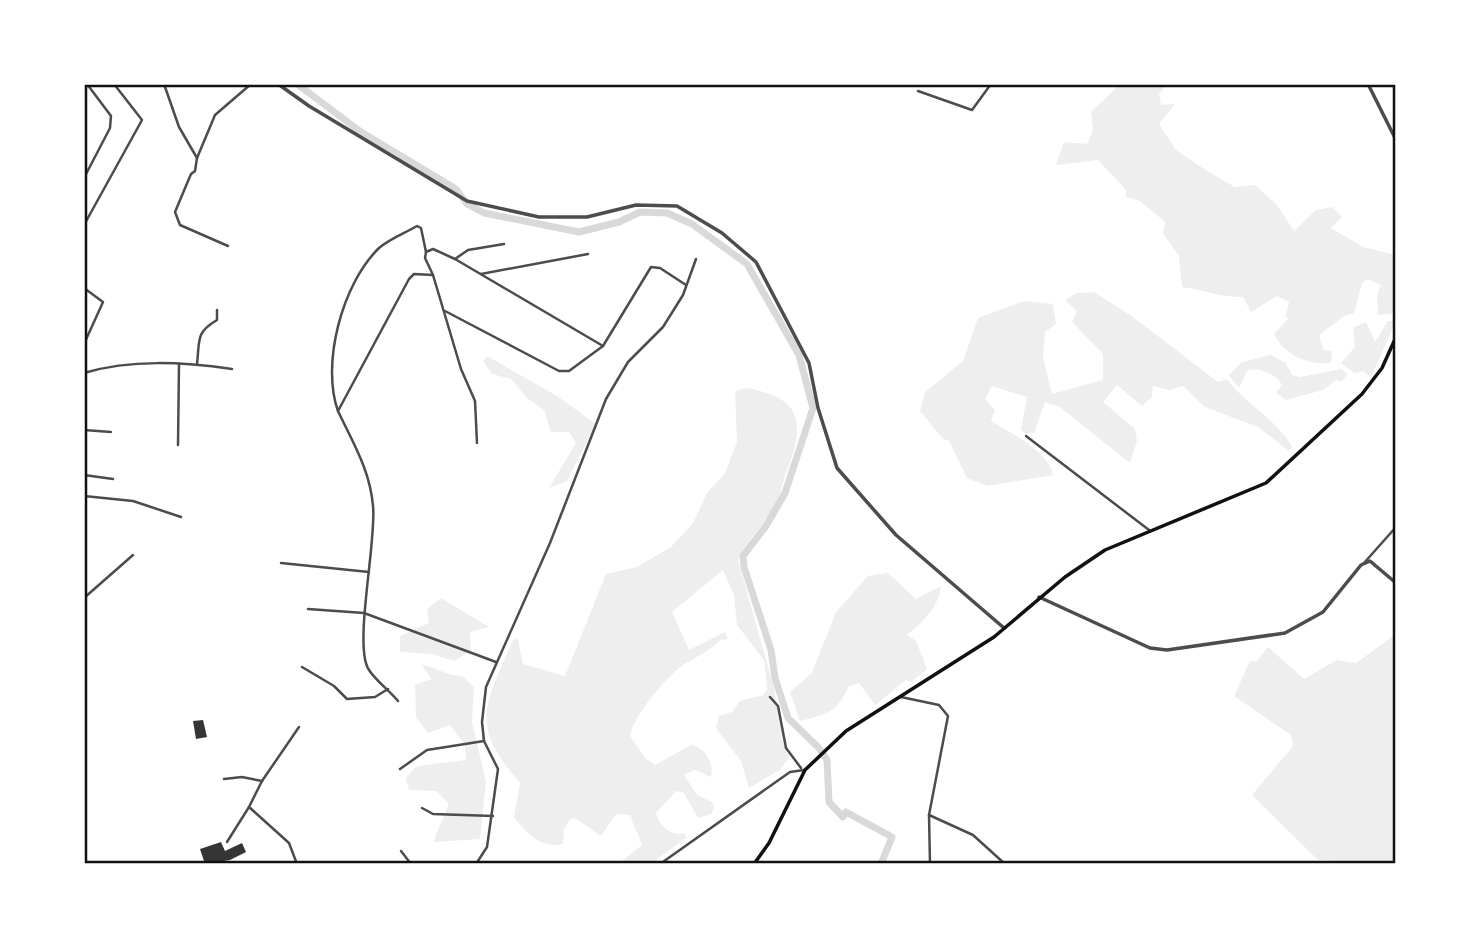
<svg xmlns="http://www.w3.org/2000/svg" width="1480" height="948" viewBox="0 0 1480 948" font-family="'Archivo Narrow',sans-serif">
<rect width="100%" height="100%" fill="#fff"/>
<g fill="#eee">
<path d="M1120,84H1168L1159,94L1161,105L1175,104L1159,124L1176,150L1207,171L1235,187L1255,185L1277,205L1294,231L1316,210L1332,207L1342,217L1331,228L1363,247L1396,255V313L1378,315L1377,295L1381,285L1368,279L1362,283L1354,313L1344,316L1319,335L1323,350L1332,351L1331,363C1308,365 1285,356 1274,334L1288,319L1286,316L1289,302L1277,296L1251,312L1243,297C1219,297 1205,290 1182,287L1179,256L1163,234L1165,222L1140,201L1126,197V190L1098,160L1056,165L1064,142L1087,144L1093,129L1091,112Z"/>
<path d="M1094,292L1133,317L1218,382L1227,379C1246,405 1277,419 1292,447L1289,451L1258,427L1205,407L1183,386L1169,390L1153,386L1152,397L1142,406L1117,385L1103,402L1135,429L1137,441L1130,463L1060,407L1045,402L1034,433H1025L1021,430L1027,397L992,386L985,399L995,410L991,421C1012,434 1048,450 1053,475L987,486L967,478L949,441L943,439L920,411L925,392L963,361L978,318L1024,301L1053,304L1056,324L1045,332L1043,357L1052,394L1103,380V354L1072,322L1077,311L1065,300L1077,293Z"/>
<path d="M1388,321H1396L1371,377L1363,371L1354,373L1341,363L1355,347L1353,328L1366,322L1375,342Z"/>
<path d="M1270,355L1286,363L1292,375L1300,377L1342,369L1347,374L1342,382L1336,380L1323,390L1286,400L1276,393L1282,385C1276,374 1259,366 1247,371L1239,388L1229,375L1242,362Z"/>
<path d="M487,356L557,396L596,424L567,481L549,488L576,443L569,432H551L544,410L527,398L511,379L492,374L483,361Z"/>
<path d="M746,388C807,398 804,427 785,476C782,485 781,494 777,502C765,523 748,539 738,560L774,688L782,740L789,757L781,769L749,788L741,761L716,728L719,716L732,712L740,701L763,695L767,689L764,660L737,625L734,595L723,570L672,612L689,650L725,632L728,639L720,640C709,652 697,656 683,665C667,676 633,716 630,736L645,758L655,765L691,745C706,748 714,762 711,777L695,770L684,775L697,795L712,802L714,808L711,814L698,818L684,793L676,791L656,813C659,825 671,837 684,833L686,838L650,864H618L642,845L630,815L616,814L601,836L575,818L570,819L564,829L563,844C541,849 527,834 514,817L520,783C468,723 485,707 513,640L518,639L523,664L565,676L606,574L637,567L671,547L693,523L707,493L725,473L737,442L735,391Z"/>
<path d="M888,573L916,599L941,586C938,608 924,621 907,635L916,641L927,669L911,682L906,680L875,705L859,683L849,686C837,712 828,714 800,721L790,692L812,673L836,612L868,576Z"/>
<path d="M441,598L489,627L470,632L471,651L454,661L432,654L400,652V636L429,623L427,609Z"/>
<path d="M1396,634V864L1318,860L1252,795L1293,746L1291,735L1234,696L1250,661H1257L1268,647L1304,679L1337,660L1356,663Z"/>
<path d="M422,665C437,667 446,676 462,676L474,687L472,722L486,782L480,839L433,842L449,804L436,791L409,790L406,778L417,766L466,760L465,745L450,725L428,733L416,717L415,685L431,679Z"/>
</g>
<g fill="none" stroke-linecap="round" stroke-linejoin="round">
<path stroke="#d9d9d9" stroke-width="7" d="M297,84L361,132L456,189L467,204L484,213L579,232L619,222L640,212L667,213L692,224L747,264L799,355L813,408L785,493L766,526L743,556L744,567L771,650L775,678L788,718L819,748L827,760L829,802L843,817L846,812L892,837L881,864"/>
</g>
<g fill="#353535">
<path d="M203,720L207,737L196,739L193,721Z"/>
<path d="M221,842L225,851L242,843L246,852L230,860L205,864L200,849Z"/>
</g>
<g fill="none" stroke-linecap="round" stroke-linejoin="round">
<g stroke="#4c4c4c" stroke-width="2.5">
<path d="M164,84L179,127L197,158L195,171L191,174L175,212L180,225L228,246"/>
<path d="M918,91L972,110L991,84"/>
<path d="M197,158L215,115L251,84"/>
<path d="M84,178L110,128L111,116L87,84"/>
<path d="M84,225L142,120L114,84"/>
<path d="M455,259L468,250L504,244"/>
<path d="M481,274L588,254"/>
<path d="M84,288L103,302L84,344"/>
<path d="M445,311L559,371H569L603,346L651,267L660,268L686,285"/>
<path d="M197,364C200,340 195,333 217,320V310"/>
<path d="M84,373C131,359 183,362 232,369"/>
<path d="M338,411C321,364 342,284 379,248C389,239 405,233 417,226L421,228L426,252"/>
<path d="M84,430L111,432"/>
<path d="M1026,436L1149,530"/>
<path d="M477,443L475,401L461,369L433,275L425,258L426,252L433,249L455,259L603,346"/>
<path d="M178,445L179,364"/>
<path d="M84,475L113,479"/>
<path d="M84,496L133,501L181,517"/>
<path d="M281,563L369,572"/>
<path d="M1364,563L1396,527"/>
<path d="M84,598L133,555"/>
<path d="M308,609L364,613L496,662"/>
<path d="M302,667L334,686L347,699L375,697L388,689"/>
<path d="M770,697L778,706L786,748L801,768"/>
<path d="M901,697L939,705L948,716L929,815L930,864"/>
<path d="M398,701C389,690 376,681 369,670C353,647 377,540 373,506C370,470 353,443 338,411L409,279L414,274L433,275"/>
<path d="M400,769L427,750L484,741"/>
<path d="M224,779L242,777L262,781"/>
<path d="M422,808L433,814L493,816"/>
<path d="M929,815L973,835L1005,864"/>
<path d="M227,842L249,807"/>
<path d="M401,851L411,864"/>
<path d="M297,864L289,843L249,807L262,781L299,727"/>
<path d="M476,864L487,847L498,769L484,741L482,722L486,687L550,543L606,399L628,362L663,327L683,295L696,259"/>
<path d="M660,864L790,772L804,770"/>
</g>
<g stroke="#4c4c4c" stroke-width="3.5">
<path d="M278,84L309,106L467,201L539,217H587L636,205L677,206L722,233L756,262L809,363L818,408L837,468L896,535L1004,628"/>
<path d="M1368,84L1396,140"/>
<path d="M1039,597L1150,648L1167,650L1285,633L1323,612L1361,565L1370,561L1396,583"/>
</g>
<path stroke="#111" stroke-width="3.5" d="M754,864L769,843L805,770L846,731L994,637L1065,577L1105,550L1266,483L1362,394L1382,368L1396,337"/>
</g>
<rect width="1480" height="948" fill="none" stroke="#ffffff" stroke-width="172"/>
<rect x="86" y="86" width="1308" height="776" fill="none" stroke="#111" stroke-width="2.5"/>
</svg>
